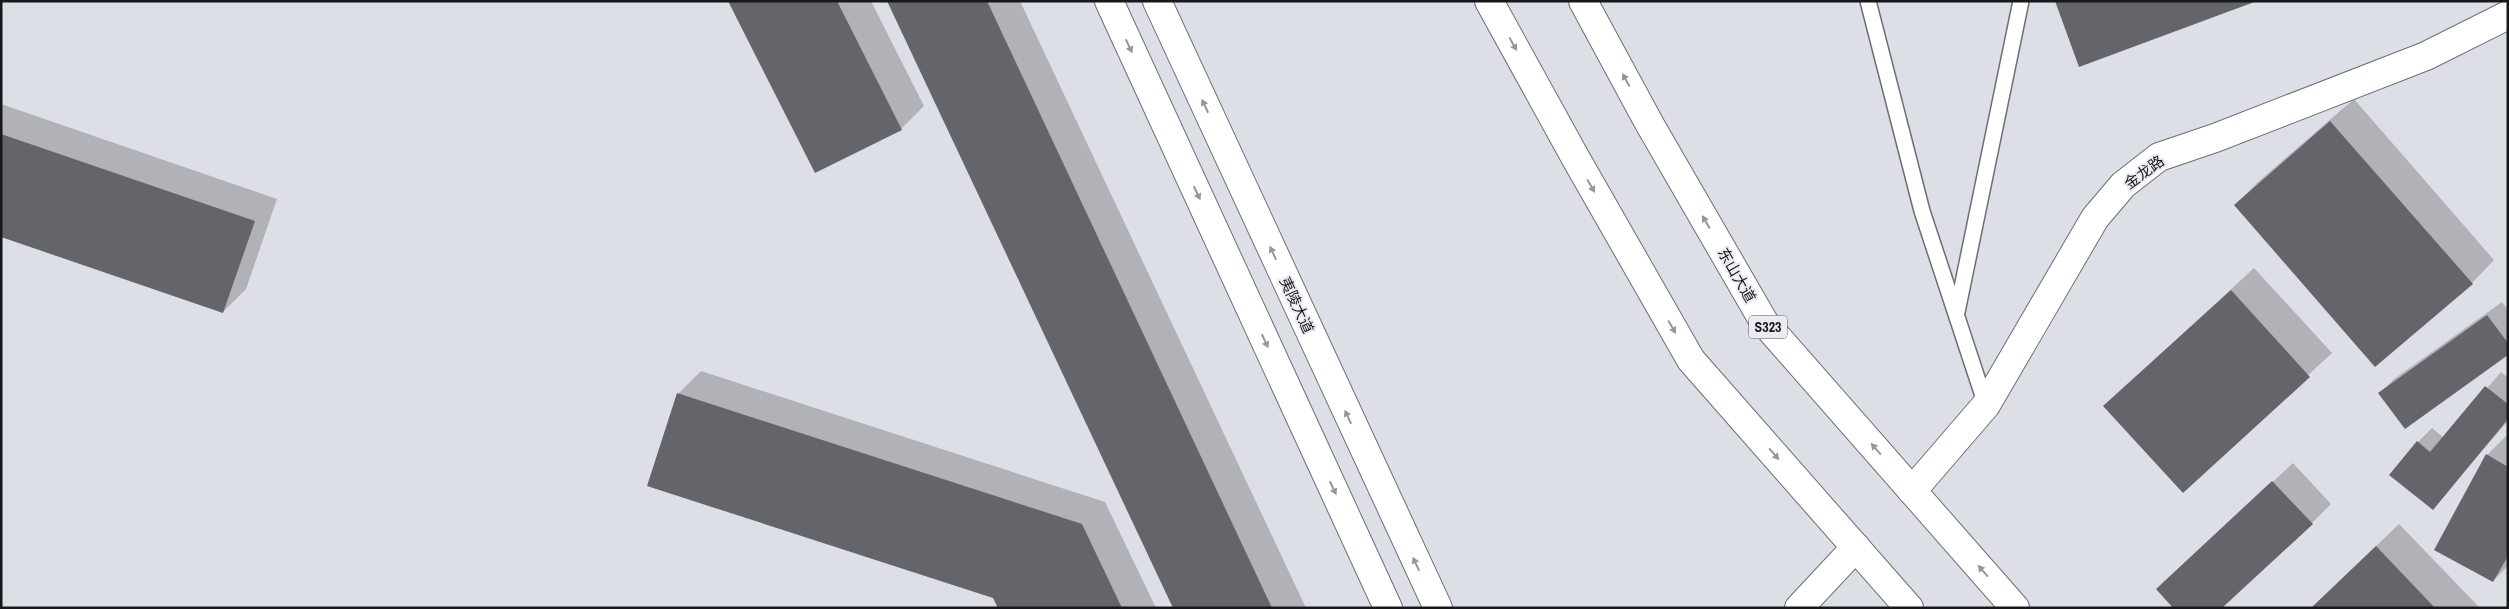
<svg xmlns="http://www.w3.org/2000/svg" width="2509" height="609" viewBox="0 0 2509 609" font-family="'Archivo Narrow','Noto Sans SC',sans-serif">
<rect width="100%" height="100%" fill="#dddfe6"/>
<g fill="#0003">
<path d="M729,1H871L924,106L901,129Z"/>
<path d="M889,1H1020L1306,608H1175Z"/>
<path d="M2354,99L2494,260L2472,283L2235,205L2258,182Z"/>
<path d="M1,104L277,199L246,289L223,312L1,235Z"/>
<path d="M2254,268L2332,353L2183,491L2105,406Z"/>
<path d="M2502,302L2508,310V354L2380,393L2394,379Z"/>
<path d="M701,371L1105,502L1156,608H1000L994,597L678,394Z"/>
<path d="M2501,372L2508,378V421L2432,508L2418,442L2432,428L2444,438Z"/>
<path d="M2506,436L2508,437V566L2493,581L2487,455Z"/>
<path d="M2293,463L2331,504L2312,523L2157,589Z"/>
<path d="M2399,524L2480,608H2312Z"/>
</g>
<g fill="#63656b">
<path d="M728,1H837L902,130L815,173Z"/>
<path d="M887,1H987L1272,608H1173Z"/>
<path d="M2055,1H2257L2079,67Z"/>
<path d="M2330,121L2473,284L2375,367L2234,205Z"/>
<path d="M1,134L255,221L223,313L1,237Z"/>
<path d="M2231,290L2310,377L2183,493L2103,406Z"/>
<path d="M2487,315L2508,343V355L2405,429L2378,393Z"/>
<path d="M2485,386L2508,404V419L2433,510L2389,475L2417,441L2430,452Z"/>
<path d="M677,393L1082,524L1122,608H998L993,598L647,486Z"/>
<path d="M2486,454L2508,467V556L2493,582L2434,550Z"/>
<path d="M2272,481L2313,524L2222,608H2173L2156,589Z"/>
<path d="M2376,546L2435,608H2311Z"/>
</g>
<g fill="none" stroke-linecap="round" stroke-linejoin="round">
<defs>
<g id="lane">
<path d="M1868,1L1922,211L1986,405"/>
<path d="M1957,312L2021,1"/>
</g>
<g id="secondary">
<path d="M1109,1L1388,608"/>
<path d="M1157,1L1438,608"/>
<path d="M1912,491L1986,405L2095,218L2123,185L2159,157L2215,138L2426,56L2508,15"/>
<path d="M1799,608L1856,547"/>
</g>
<g id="primary">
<path d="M1489,1L1575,157L1691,360L1909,608"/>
<path d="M1583,1L1649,123L1764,322L2015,608"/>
</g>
</defs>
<use href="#lane" stroke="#6c6e74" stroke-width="18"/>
<use href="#secondary" stroke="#6c6e74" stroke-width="30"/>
<use href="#primary" stroke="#6c6e74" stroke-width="30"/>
<use href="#lane" stroke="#fff" stroke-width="15"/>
<use href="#secondary" stroke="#fff" stroke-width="28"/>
<use href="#primary" stroke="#fff" stroke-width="28"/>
</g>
<defs><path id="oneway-solid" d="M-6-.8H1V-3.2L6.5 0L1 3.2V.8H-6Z" transform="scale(1.25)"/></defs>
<g fill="#979798">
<use href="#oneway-solid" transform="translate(1513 44) rotate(61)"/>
<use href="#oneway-solid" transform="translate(1129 46) rotate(65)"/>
<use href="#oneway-solid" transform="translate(1626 80) rotate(-119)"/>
<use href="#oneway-solid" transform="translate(1205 106) rotate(-115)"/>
<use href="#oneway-solid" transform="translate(1591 186) rotate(60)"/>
<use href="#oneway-solid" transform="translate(1197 193) rotate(65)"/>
<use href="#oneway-solid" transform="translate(1706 222) rotate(-120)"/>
<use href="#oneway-solid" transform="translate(1273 253) rotate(-115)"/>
<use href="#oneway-solid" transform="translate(1672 327) rotate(60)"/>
<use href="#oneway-solid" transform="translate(1265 341) rotate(65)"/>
<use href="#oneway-solid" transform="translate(1348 417) rotate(-115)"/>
<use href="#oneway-solid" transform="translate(1876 449) rotate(-131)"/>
<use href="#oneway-solid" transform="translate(1774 454) rotate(49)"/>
<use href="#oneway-solid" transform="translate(1333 488) rotate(65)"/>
<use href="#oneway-solid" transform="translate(1416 564) rotate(-115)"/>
<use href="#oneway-solid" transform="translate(1983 571) rotate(-131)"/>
</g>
<g text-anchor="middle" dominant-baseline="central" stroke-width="4" stroke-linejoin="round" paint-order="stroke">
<rect fill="#eaecf3" stroke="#57585c" stroke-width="1" x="1749" y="315.5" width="38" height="23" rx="4"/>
<g font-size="14" font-weight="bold" fill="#18181b">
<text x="1768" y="327">S323</text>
</g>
<g font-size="15" fill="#18181b" stroke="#eaecf3">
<text transform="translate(2144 172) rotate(-36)">金龙路</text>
<text transform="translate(1737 275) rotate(60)">东山大道</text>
<text transform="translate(1297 305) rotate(65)">夷陵大道</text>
</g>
</g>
<rect width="2509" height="609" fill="none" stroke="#18181b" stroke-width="5"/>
</svg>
